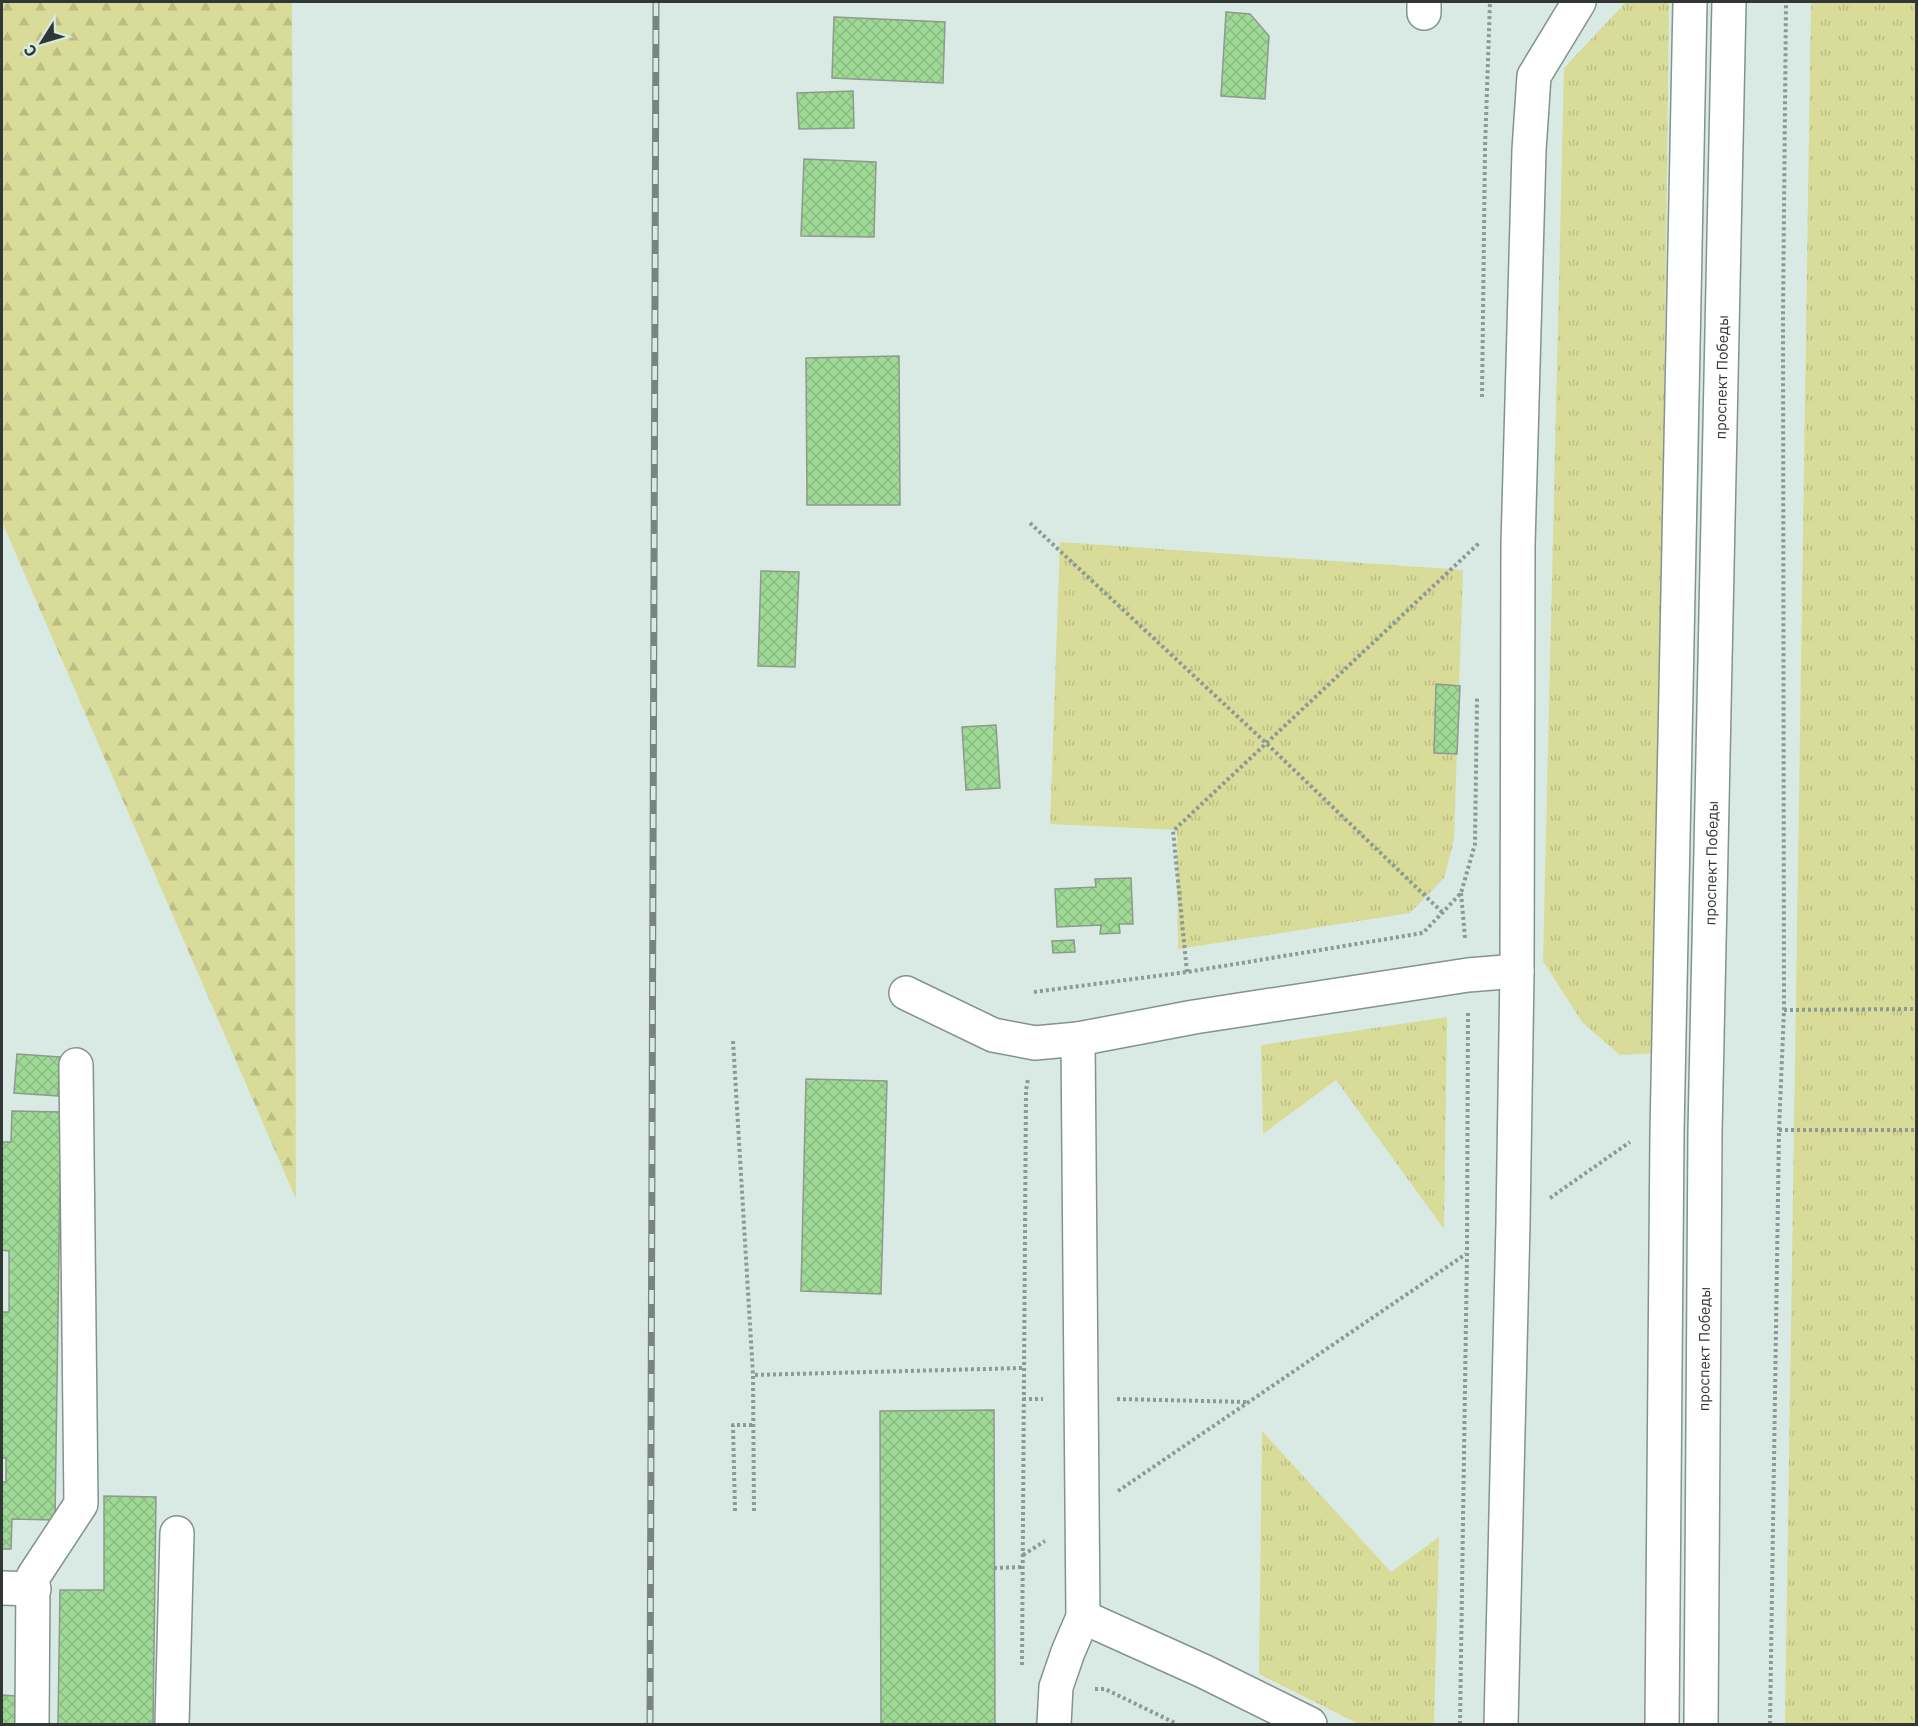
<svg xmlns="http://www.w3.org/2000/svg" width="1918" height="1726" viewBox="0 0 1918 1726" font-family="'IBM Plex Sans',sans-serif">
<defs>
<pattern id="grass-tufts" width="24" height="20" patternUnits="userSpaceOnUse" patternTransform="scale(1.5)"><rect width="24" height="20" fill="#d9dc98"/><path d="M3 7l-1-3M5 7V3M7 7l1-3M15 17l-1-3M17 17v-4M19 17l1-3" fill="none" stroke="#bbbd84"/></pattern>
<pattern id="forest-firs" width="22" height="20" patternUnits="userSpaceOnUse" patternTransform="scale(1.5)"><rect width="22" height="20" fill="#d9dc98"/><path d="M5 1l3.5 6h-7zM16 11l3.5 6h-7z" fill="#bbbd84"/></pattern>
<pattern id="building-cross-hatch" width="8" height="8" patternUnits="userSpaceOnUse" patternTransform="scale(1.5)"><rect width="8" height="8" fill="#9fd996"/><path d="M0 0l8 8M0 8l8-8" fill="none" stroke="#89bb82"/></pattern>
</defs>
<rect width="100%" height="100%" fill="#d8eae3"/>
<g fill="url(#grass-tufts)">
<path d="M1626,2H1669L1656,1053L1620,1055L1582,1022L1543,961L1564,68Z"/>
<path d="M1811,2H1916V1724H1785Z"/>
<path d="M1060,542L1463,570L1454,840L1444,878L1410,913L1178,949L1177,830L1050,824Z"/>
<path d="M1447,1017L1444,1229L1336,1080L1263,1134L1261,1045Z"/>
<path d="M1262,1431L1391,1572L1439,1537L1434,1724H1359L1259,1674Z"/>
</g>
<path fill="url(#forest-firs)" d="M2,2H292L296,1199L2,522Z"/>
<g fill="url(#building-cross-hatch)" stroke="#8f998d" stroke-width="1.5">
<path d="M1226,12L1250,14L1269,36L1265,99L1221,96Z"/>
<path d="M834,17L945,22L943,83L832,78Z"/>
<path d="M853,91L854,128L799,129L797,93Z"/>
<path d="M804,159L876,162L874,237L801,236Z"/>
<path d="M899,356L900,505H807L806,358Z"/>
<path d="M761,571L799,572L795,667L758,666Z"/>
<path d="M1436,684L1460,686L1457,754L1434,753Z"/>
<path d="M996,725L1000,788L966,790L962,727Z"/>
<path d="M1131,878L1133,924H1119L1120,933L1100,934L1101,925L1057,927L1055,889L1096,887L1095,879Z"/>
<path d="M1074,940L1075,952L1053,953L1052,941Z"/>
<path d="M17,1054L60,1057L58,1096L14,1093Z"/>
<path d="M806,1079L887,1081L881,1294L801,1291Z"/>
<path d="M12,1111L61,1112L55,1520L12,1519L11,1549H2V1482H6V1458H2V1312H9V1251L2,1250V1142H11Z"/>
<path d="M994,1410L995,1724H881L880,1411Z"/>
<path d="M104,1496L156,1497L153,1724H58L60,1590H104Z"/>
<path d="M2,1695L29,1697L27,1724H2Z"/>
</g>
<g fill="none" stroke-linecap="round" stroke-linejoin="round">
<defs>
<g id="minor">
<path d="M1424,13V2"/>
<path d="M906,993L993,1035L1035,1043L1078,1039"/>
<path d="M2,1588L34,1589"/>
<path d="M32,1724L33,1577L81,1504L76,1065"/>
<path d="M172,1724L177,1533"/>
<path d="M1054,1724L1056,1687L1068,1652L1083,1617"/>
<path d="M1310,1724L1203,1671L1083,1617L1078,1039L1194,1017L1468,975L1517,971"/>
<path d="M1501,1724L1513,1223L1517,971L1518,545L1529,150L1534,76L1579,2"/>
</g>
<g id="major">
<path d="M1662,1724L1667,1133L1690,2"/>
<path id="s1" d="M1701,1724L1705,1132L1729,2"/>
</g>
</defs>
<use href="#minor" stroke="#83938d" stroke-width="36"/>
<use href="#major" stroke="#83938d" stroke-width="36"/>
<g stroke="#8c9994" stroke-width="4" stroke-dasharray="3 3" stroke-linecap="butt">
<path d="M1482,397L1485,148L1490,2"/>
<path d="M1030,523L1266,743L1442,912"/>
<path d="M1461,893L1465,938"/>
<path d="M1187,972L1173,831L1479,543"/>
<path d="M1034,992L1187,972L1423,933L1461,893L1475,844L1477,698"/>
<path d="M1784,1010L1916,1009"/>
<path d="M733,1041L753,1375"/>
<path d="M1779,1130H1916"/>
<path d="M1550,1198L1630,1142"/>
<path d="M1023,1399H1043"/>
<path d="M1117,1399L1247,1402"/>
<path d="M1118,1491L1466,1254"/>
<path d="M735,1511L733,1425H754"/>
<path d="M754,1511L753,1375L1023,1368"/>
<path d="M1023,1555L1045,1541"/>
<path d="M994,1568L1024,1567"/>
<path d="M1022,1665L1026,1090L1028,1079"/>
<path d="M1095,1689H1105L1177,1724"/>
<path d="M1460,1724L1467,1253L1468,1011"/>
<path d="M1770,1724L1779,1130L1784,1010L1783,316L1786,2"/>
</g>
<use href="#minor" stroke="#fff" stroke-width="33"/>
<use href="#major" stroke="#fff" stroke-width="33"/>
<defs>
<path id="rail" d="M650,1724L656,2"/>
</defs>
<use href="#rail" stroke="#78847f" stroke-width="7"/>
<use href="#rail" stroke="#d8eae3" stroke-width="4.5" stroke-dasharray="14" stroke-linecap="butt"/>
</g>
<g text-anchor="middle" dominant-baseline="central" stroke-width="4.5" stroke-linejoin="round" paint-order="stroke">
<g font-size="15" fill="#303734" stroke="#d8eae3">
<text stroke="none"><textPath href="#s1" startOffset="1347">проспект Победы</textPath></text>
<text stroke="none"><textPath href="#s1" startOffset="861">проспект Победы</textPath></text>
<text stroke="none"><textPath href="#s1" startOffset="375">проспект Победы</textPath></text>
</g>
</g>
<rect width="1918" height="1726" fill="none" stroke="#303734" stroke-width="6"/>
<g transform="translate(42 42) rotate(233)" stroke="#d8eae3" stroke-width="4.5" paint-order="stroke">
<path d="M0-4.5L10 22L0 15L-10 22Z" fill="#303734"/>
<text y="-9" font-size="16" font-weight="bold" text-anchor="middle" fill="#303734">С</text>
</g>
</svg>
